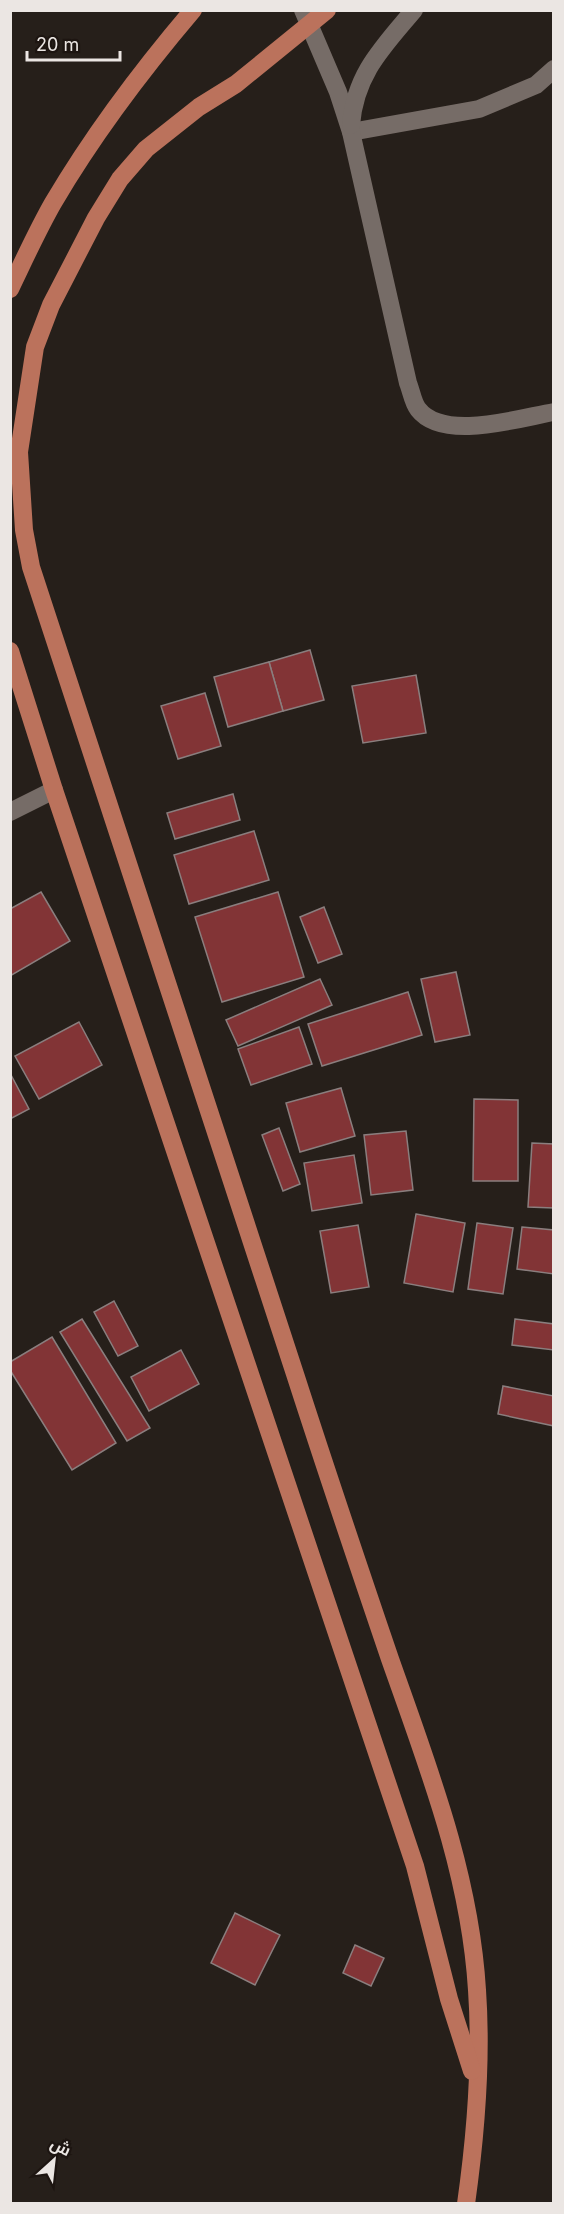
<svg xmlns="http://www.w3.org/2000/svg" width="564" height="2214" viewBox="0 0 564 2214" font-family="Inter,Cairo,sans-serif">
<rect width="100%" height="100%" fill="#261f1a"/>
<g fill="#823436" stroke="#8a7e7e" stroke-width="1.5">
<path d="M310,650L324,700L283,711L269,662Z"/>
<path d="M269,662L283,711L228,727L214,677Z"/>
<path d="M416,675L426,733L363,743L352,686Z"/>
<path d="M205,693L221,746L178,759L161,706Z"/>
<path d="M233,794L240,820L175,839L167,813Z"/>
<path d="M254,831L269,880L189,904L174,855Z"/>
<path d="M41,892L70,941L10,976V909Z"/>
<path d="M278,892L304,977L222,1002L195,917Z"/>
<path d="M324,907L342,954L318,963L300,917Z"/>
<path d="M456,972L470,1035L435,1042L421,979Z"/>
<path d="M320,979L332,1005L238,1046L226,1020Z"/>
<path d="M408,992L422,1035L322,1066L308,1024Z"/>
<path d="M79,1022L102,1065L39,1099L15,1056Z"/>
<path d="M299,1027L312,1064L251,1085L238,1049Z"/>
<path d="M10,1073L29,1109L10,1119Z"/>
<path d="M341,1088L355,1136L300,1152L286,1103Z"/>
<path d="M474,1099L518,1100V1181H473Z"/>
<path d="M279,1128L300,1184L283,1191L262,1135Z"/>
<path d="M406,1131L413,1190L371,1195L364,1135Z"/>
<path d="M532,1143L554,1144V1208L528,1207Z"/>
<path d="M354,1155L362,1203L312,1211L304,1163Z"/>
<path d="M416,1214L465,1223L453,1292L404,1283Z"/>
<path d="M477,1223L513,1228L503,1294L468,1289Z"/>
<path d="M358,1225L369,1287L331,1293L320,1231Z"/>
<path d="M522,1227L554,1230V1274L517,1269Z"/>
<path d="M114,1301L138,1346L118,1356L94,1312Z"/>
<path d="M82,1319L150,1428L127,1441L60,1332Z"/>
<path d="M515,1319L554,1324V1350L512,1345Z"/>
<path d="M52,1337L116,1443L72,1470L10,1370V1362Z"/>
<path d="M181,1350L199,1384L149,1411L131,1377Z"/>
<path d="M503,1386L554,1396V1426L498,1414Z"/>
<path d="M235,1913L280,1935L255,1985L211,1963Z"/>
<path d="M355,1945L384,1958L371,1986L343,1973Z"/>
</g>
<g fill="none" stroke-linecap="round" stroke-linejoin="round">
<path stroke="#766c67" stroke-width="18" d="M351,132L479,109L536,85L554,69"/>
<path stroke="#766c67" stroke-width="18" d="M10,812L54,790"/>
<g stroke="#766c67" stroke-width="18">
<path d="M303,10L338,92L351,132L408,383C411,390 413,403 418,409C443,442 519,418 554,412"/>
<path d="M351,125C355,74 383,47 414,10"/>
</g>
<g stroke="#bb725c" stroke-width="18">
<path d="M327,10L236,84L199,107L146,149L120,179L96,218L51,305L35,347L19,452L24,530L31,567C119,836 207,1105 295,1374C326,1470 358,1565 390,1659C428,1767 470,1874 477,1990C482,2061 476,2133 466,2204"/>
<path d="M10,289C24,260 37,231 53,203C93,135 142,70 193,10"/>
<path d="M10,651L54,790L415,1866L449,1999L472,2071"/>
</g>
</g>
<rect width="564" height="2214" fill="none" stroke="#ebe6e3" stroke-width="24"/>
<g transform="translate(54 2160) rotate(27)" stroke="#1d1511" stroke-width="4.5" paint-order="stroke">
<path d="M0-4.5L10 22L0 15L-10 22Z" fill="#ebe6e3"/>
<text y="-9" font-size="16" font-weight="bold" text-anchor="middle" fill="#ebe6e3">ش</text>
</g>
<path d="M27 51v9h93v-9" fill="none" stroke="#ebe6e3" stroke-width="3"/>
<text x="36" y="51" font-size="18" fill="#ebe6e3" stroke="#1d1511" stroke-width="4.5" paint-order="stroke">20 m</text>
</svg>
